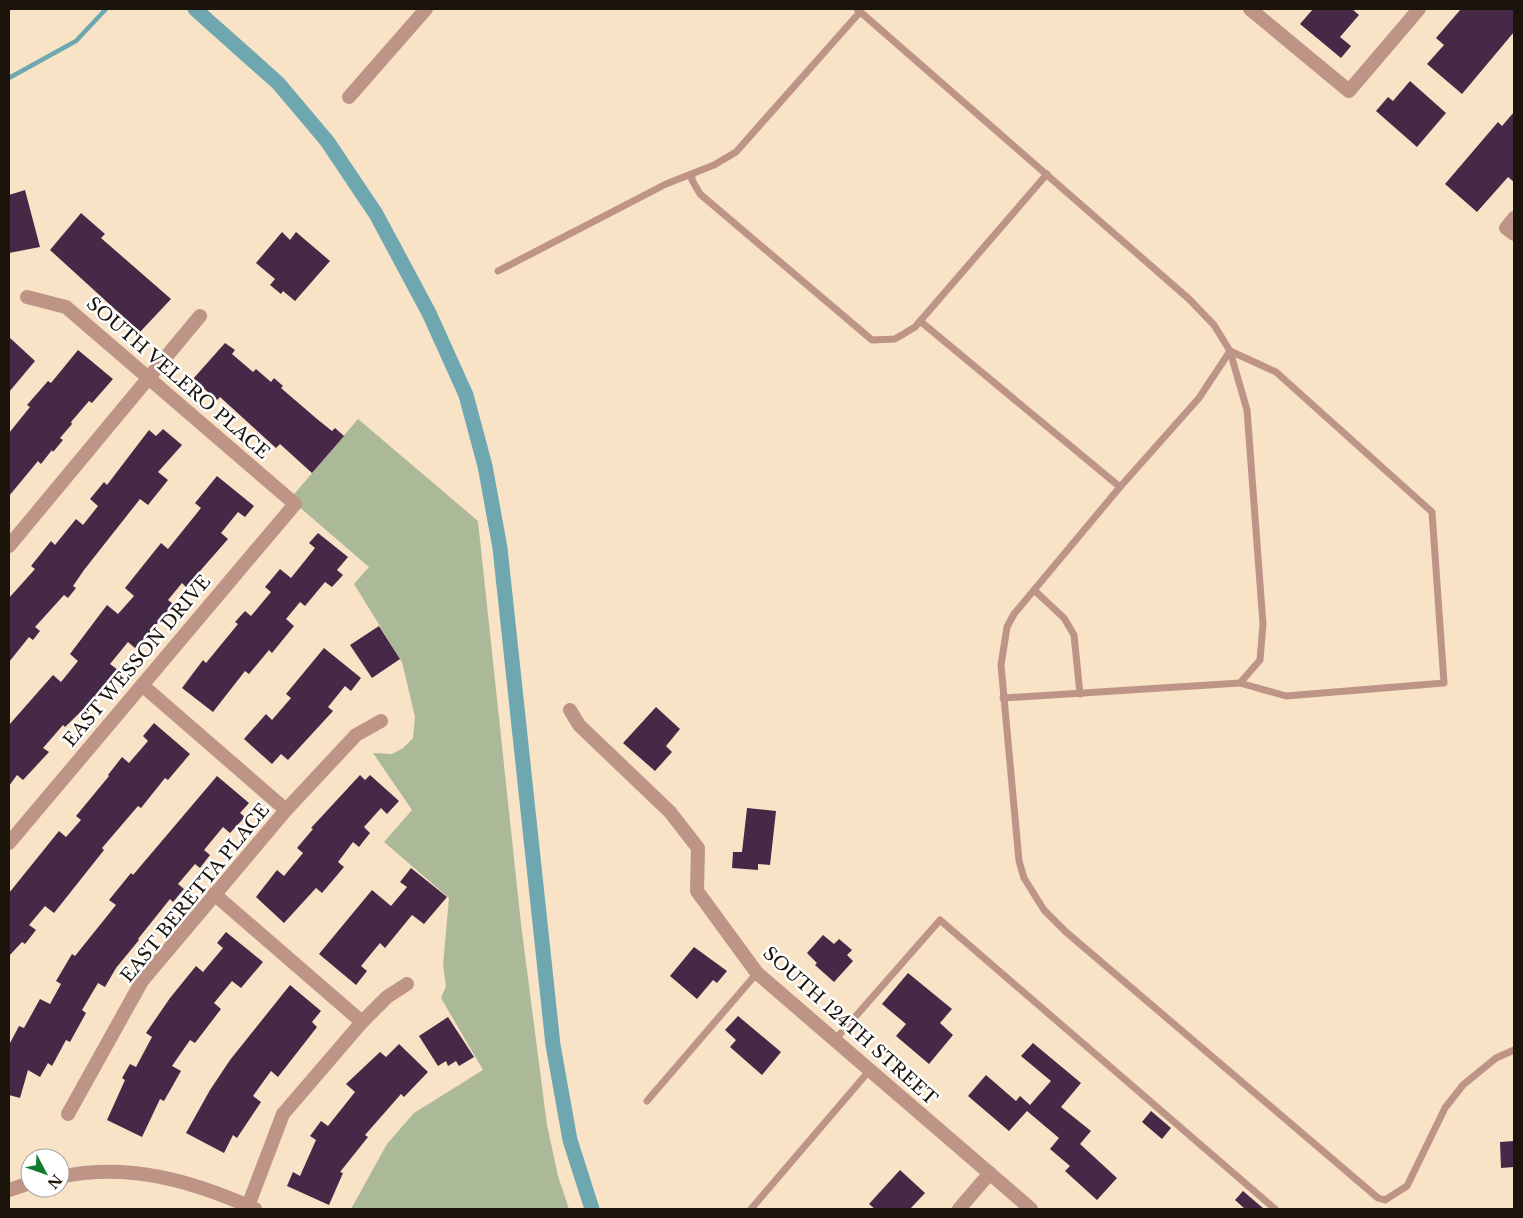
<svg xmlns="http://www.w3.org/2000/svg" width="1523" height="1218" viewBox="0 0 1523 1218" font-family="'Libre Baskerville',serif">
<rect width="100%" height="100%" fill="#f8e3c7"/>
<path fill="#acb998" d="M358,419L478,521L521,924L547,1125L558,1176L569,1209H351L387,1144L414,1113L483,1070L441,998L446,986L443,965L449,898L384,842L412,810L373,753L392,754L403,748L413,738L415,717L402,662L354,584L369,567L290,499Z"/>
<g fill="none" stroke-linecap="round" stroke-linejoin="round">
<path stroke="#6ea7b0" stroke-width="4.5" d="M9,78L76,41L106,9"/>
<path stroke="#6ea7b0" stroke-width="15" d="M195,9L278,83L327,141L376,214L429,313L466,395L485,466L500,548L553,1045L570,1140L592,1209"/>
</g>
<g fill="#452946">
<path d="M1313,9H1352L1359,15L1340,37L1351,46L1341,58L1300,24Z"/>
<path d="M1461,9H1514V32L1462,94L1427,64L1444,45L1436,38Z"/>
<path d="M1410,81L1446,113L1417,147L1376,111L1388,97L1393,101Z"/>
<path d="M1514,112V182L1508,177L1477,212L1445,184L1498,122L1502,126Z"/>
<path d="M25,190L40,247L9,253V195Z"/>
<path d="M81,213L105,234L101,238L171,299L140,332L50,250Z"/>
<path d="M282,232L290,240L296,232L330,261L295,301L283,291L281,294L270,285L275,279L256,263Z"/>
<path d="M9,337L35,361L9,392Z"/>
<path d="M225,343L235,350L232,354L253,372L256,369L271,382L274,378L283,386L281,388L317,419L332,431L335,428L344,436L312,473L280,444L276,448L220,397L217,400L193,379Z"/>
<path d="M78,350L113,379L92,403L89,401L71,422L72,424L60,438L63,440L53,452L52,450L41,464L38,461L9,496V433L30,407L27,405L48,381L51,383Z"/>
<path d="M163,429L182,445L158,472L168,480L148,505L140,499L84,570L73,586L76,588L68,598L64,595L35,627L40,631L33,640L29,637L9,662V598L35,569L31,566L51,541L55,545L76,519L83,525L98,506L90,499L104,482L107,485L149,430L156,436Z"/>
<path d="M217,476L254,506L245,517L238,512L221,533L228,539L186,587L182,583L168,600L173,604L151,631L135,648L128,642L110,664L118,670L96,697L65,727L63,725L43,748L49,752L23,780L17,775L9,786V725L53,675L61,682L78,661L70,654L107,605L118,614L134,596L125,588L161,543L168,549L201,508L195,503Z"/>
<path d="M318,533L348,557L337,570L343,575L332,587L325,582L305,606L300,602L286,619L294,626L272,653L269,650L249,674L245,671L213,712L182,688L203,660L206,663L238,624L235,622L245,611L251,616L271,592L265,587L280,569L291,578L315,548L309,543Z"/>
<path d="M379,626L400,659L372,678L350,645Z"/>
<path d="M324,648L361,678L351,691L345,686L328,707L333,711L288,760L281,754L272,764L244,739L266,714L272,720L291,698L286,694Z"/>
<path d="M656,707L680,729L666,746L672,752L655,771L623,743Z"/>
<path d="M154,723L190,754L168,780L165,778L141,808L138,806L102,848L104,850L54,913L45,906L29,925L36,930L25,944L22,942L9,956V893L59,831L66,837L81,820L76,816L109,776L108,775L122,757L129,763L148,741L143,736Z"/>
<path d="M360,775L365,780L370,775L399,801L387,814L381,808L364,827L370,833L359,847L353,842L338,862L344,867L322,893L316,888L284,923L256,897L277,870L284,876L303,853L297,848L313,829L311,828Z"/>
<path d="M217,776L249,803L240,813L245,817L230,833L223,827L204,850L210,855L200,868L195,864L178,884L184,889L173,902L170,899L138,939L139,940L116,968L105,987L98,983L82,1010L86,1013L70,1042L66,1040L52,1066L48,1063L40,1077L28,1070L20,1098L9,1095V1045L19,1026L24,1028L40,999L50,1004L61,984L56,981L72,954L75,956L116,905L109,900L131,873L133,875Z"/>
<path d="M747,808L776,811L770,865L758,864V870L732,868L733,852H742Z"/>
<path d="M411,868L447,897L424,924L412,915L385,948L380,943L361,966L367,971L356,985L319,954L372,890L391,906L407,887L400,882Z"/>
<path d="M226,932L263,962L241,988L232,981L214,1003L221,1009L195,1043L190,1040L172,1066L181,1071L164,1101L160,1099L142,1137L107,1120L125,1080L122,1078L130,1064L136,1067L152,1037L146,1033L170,998L196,966L203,972L223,948L217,943Z"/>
<path d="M823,935L834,944L839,939L852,950L847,955L853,961L834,982L815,965L817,963L807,953Z"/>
<path d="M694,947L727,971L717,983L713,980L697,999L670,976Z"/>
<path d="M908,973L952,1009L940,1023L953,1035L929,1064L896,1036L906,1024L882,1004Z"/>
<path d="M290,985L321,1011L312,1022L317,1027L278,1077L271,1071L253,1096L261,1102L237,1138L233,1135L224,1153L186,1133L210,1090L230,1060Z"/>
<path d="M738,1016L781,1052L762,1075L730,1047L736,1040L725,1030Z"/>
<path d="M448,1017L474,1057L459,1066L456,1061L448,1066L446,1061L438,1066L419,1036Z"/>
<path d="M1033,1043L1081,1083L1061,1107L1091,1131L1080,1144L1117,1178L1097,1200L1065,1171L1070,1166L1050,1149L1059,1138L1027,1111L1009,1131L968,1096L986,1075L1016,1101L1020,1096L1030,1105L1051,1081L1021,1056Z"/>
<path d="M399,1044L428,1072L404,1097L401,1094L365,1135L368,1137L340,1172L343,1173L329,1205L287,1186L293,1172L300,1176L316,1140L310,1136L321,1121L328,1126L355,1092L346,1084L380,1052L386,1057Z"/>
<path d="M1151,1111L1171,1128L1162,1139L1142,1122Z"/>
<path d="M1514,1141V1167L1501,1168L1500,1142Z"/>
<path d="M900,1170L925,1193L910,1209H875L869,1204Z"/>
<path d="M1243,1191L1264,1209H1245L1235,1200Z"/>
</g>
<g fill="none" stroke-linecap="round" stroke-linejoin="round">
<g stroke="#bd9486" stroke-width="7">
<path d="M857,9L1189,299L1214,325L1230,351L1247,410L1263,624L1260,660L1240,683L1003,698"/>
<path d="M692,174V180L700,194L872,340L895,339L915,327L1047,174"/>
<path d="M498,271L666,184L714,165L736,152L860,12"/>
<path d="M920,321L1120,487"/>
<path d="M1034,590L1064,618L1074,635L1080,694"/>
<path d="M1240,683L1286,696L1444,683L1432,512L1276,372L1230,351L1199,398L1120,487L1014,614L1007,627L1001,665L1019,861L1024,878L1044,910L1066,932L1378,1198L1385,1200L1407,1186L1445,1108L1463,1085L1496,1058L1514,1050"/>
<path d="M834,1041L940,920L1275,1209"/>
<path d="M647,1101L757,973"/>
<path d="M751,1209L869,1071"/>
</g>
<g stroke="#bd9486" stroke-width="14">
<path d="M1250,9L1349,91L1419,9"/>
<path d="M349,97L426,9"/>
<path d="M1514,218L1506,228L1514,234"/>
<path d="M9,546L200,316"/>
<path d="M142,685L286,810"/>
<path d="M570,710L579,725L670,812L698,848L697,891L757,973L1031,1209"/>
<path d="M9,843L295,504L66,307L27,297"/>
<path d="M214,894L362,1022"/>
<path d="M68,1114L142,981L286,810L356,735L381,721"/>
<path d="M60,1177C128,1162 193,1181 255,1209"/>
<path d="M9,1190L30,1183"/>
<path d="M248,1206L283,1114L362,1022L387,997L407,984"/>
<path d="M959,1209L990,1173"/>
</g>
</g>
<g text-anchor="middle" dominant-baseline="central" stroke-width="5" stroke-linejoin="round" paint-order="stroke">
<g font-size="18" fill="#1b140a" stroke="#fff">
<text transform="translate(178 378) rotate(41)">SOUTH VELERO PLACE</text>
<text transform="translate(137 661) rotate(-50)">EAST WESSON DRIVE</text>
<text transform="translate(195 893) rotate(-51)">EAST BERETTA PLACE</text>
<text transform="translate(850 1026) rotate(42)">SOUTH 124TH STREET</text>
</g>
</g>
<rect width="1523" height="1218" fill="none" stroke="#1b140a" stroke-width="20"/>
<g transform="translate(45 1173) rotate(131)"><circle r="24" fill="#ffffff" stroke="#a4a19d"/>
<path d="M0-4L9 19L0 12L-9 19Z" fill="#0f7b2f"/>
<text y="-8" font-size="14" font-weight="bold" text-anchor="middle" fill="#1b140a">N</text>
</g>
</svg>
